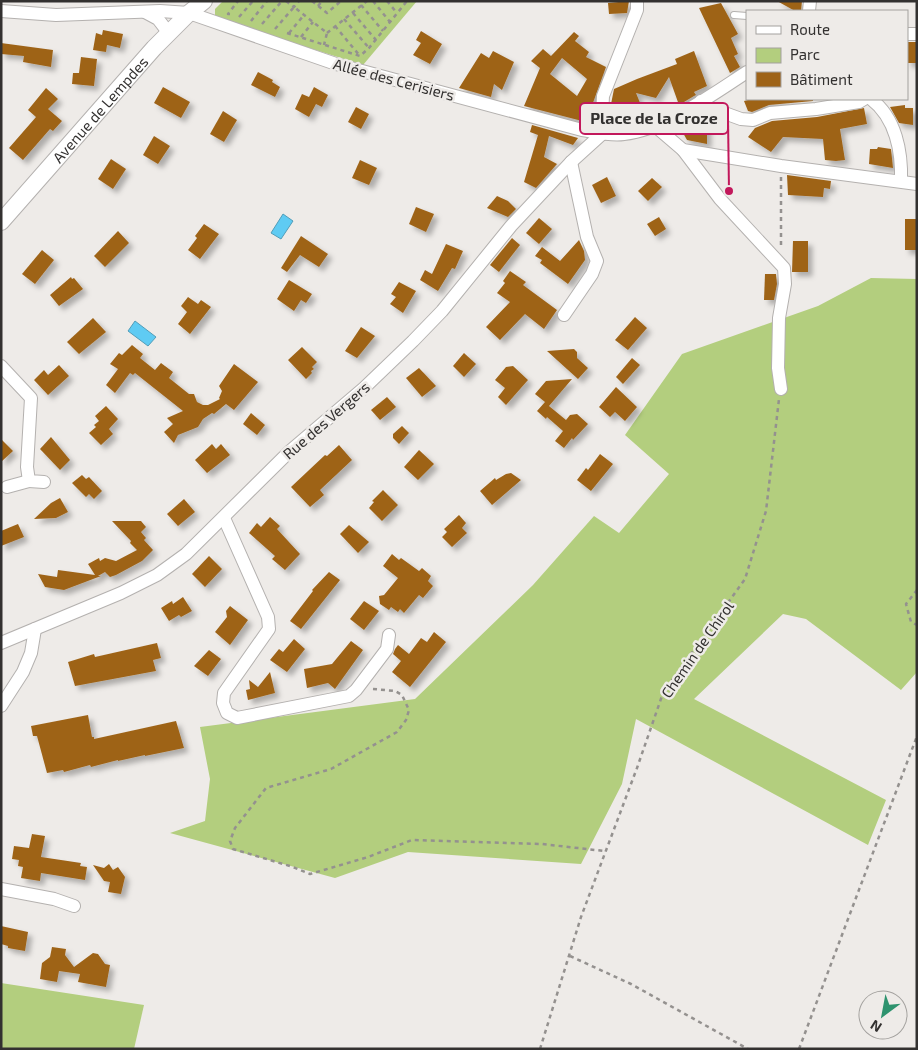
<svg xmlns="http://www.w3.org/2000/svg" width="918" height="1050" viewBox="0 0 918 1050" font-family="'Exo 2',sans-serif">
<defs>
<filter id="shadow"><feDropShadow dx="4.5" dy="4.5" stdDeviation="2.5" flood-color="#0004"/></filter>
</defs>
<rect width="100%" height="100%" fill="#eeebe8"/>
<g fill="#b3ce7e">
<path d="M223,1H417L363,65L215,18V9Z"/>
<path d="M871,278L917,279V672L901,690L806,619L783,614L694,699L886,800L868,845L636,719L622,784L581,864L408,852L335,878L170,833L205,821L210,779L200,727L415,699L533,585L594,516L619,533L669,474L625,435L682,354L818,306Z"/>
<path d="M1,983L144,1005L134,1049H1Z"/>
</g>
<g fill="#5fcbf3" stroke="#529db8">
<path d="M283,214L293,221L281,239L271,233Z"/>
<path d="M135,321L156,337L148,346L128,331Z"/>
</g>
<g fill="#9e6318" fill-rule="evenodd" filter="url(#shadow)">
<path d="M629,1L627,13L609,14L608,3Z"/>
<path d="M777,1H802L801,11H795Z"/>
<path d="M721,3L738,34L731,38L738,54L734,56L740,67L730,73L699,8Z"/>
<path d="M103,30L123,34L120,48L107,45L106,52L93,50L96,33L102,35Z"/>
<path d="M421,31L442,44L430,64L413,55L421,43L416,40Z"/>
<path d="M574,32L579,36L575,41L589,52L586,57L606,67L586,122L524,106L540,68L531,61L543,49L551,56ZM562,58L587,79L577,96L550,74Z"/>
<rect x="907" y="42" width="10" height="21"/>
<path d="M1,43L53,50L51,67L23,62L24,56L1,54Z"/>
<path d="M493,51L514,62L502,90L494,84L491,97L459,88L481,53L489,58Z"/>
<path d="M694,51L707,86L694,92L696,95L694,96L679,105L669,77L656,98L636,93L647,120L623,126L611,104L614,89L637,79L677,64L675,59Z"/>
<path d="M81,57L97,59L94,86L72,84L73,73H79Z"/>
<path d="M258,72L273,80L272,82L280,87L275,97L251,85Z"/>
<path d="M163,87L190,102L181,118L154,103Z"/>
<path d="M314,87L328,95L322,107L316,104L309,117L295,109L302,94L309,97Z"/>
<path d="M46,88L58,99L48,109L62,121L53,131L50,129L23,160L9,148L36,117L28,110Z"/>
<path d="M752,99H813V101L769,105L752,112L748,111L744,101Z"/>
<path d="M905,105V108H913V125L899,123L890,107Z"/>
<path d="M356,107L369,114L361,129L348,122Z"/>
<path d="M864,108L867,124L840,129L845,160L836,161L825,160L823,139L783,137L771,152L748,137L755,128L772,121L817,117Z"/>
<path d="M223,111L237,120L224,142L210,134Z"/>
<path d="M701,111L707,115V144L687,140L678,124Z"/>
<path d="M532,125L578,138L573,145L549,136L544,157L557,164L536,188L524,182L538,135L530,132Z"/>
<path d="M154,136L170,146L158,164L143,155Z"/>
<path d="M878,147L891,149L893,168L869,164L870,149H877Z"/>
<path d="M111,159L126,169L113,189L98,179Z"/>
<path d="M360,160L377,168L369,185L352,178Z"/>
<path d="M787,175L831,181L830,189L824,188L823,197L788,195Z"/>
<path d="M607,177L616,196L601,203L592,185Z"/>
<path d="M652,178L662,187L648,201L638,191Z"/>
<path d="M497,196L508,201L516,209L508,217L487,208Z"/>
<path d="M416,207L434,214L426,232L409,224Z"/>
<path d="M659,217L666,229L655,236L647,224Z"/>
<path d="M539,218L552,229L539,244L526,233Z"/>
<rect x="905" y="219" width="12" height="31"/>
<path d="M204,224L219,234L200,259L188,250L197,238L195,236Z"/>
<path d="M118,231L129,243L105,267L94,256Z"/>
<path d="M301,236L328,254L319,267L300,255L287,272L281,268Z"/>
<path d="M512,238L520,245L499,272L490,265Z"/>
<path d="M579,240L584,251L585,260L568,284L540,263L542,260L535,256L542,247L560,261Z"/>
<path d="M793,241H808V272H792Z"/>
<path d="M446,244L463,251L455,269L452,268L438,291L420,280L425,270L432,274Z"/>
<path d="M42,250L54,260L35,284L22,274Z"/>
<path d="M510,271L526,282L523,285L557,310L544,329L525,314L500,340L486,327L510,302L497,293L505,283L503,281Z"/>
<path d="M765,274H776L777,284L774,300H764Z"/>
<path d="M71,277L72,279L74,278L83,289L59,306L50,295Z"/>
<path d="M289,280L312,294L306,303L301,300L294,311L277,299Z"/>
<path d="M399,282L416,291L403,313L390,304L396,297L391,294Z"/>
<path d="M188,297L198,304L201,300L211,307L190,334L178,324L187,312L181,306Z"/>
<path d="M635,317L647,328L628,350L615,340Z"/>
<path d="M93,318L106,332L79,354L67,342Z"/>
<path d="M361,327L375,336L357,358L345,351Z"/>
<path d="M132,345L143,354L140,358L155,370L161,363L173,372L169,378L189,394H194L197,402L203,405H208L220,399L219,398L222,391L219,386L234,364L258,382L234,410L226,404L214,414L212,413L203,419L198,427L178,435L174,443L164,432L173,424L167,418L183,411L135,373L133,375L130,373L115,393L106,385L118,369L110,364L119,353L122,355Z"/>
<path d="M302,347L317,362L312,367L314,369L311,371L312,373L306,379L288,360Z"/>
<path d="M574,349L577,352V358L588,368L578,379L547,351Z"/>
<path d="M464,353L476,364L464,377L453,366Z"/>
<path d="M632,358L640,365L623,384L616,377Z"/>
<path d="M59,365L69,376L48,395L34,380L44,370L48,375Z"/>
<path d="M513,366L528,380L506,405L498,397L505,388L495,380L506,367Z"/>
<path d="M419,368L436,386L422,397L406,378Z"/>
<path d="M572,379L549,406L566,420L570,415L577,414L588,424L573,440L572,438L564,448L555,441L563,431L547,417L546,419L537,411L545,402L535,394L546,381Z"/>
<path d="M616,387L637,407L625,421L615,412L610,417L599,407Z"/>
<path d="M387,397L396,407L380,420L371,410Z"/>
<path d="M106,406L118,419L109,429L113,434L101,445L89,433L96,427L94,425L99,421L95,416Z"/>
<path d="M251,413L265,425L257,435L243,424Z"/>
<path d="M402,426L409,433L399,444L393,438V434Z"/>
<path d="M51,437L70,460L60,470L40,449Z"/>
<path d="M1,439L13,451L1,462Z"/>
<path d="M212,444L216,449L221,444L230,455L207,473L195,460Z"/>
<path d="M339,445L352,460L320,490L324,495L310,507L291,487L325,455L327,456Z"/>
<path d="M419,450L434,464L418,480L404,467Z"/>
<path d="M600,454L613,464L591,491L577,480L586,468L588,470Z"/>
<path d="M511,473L521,480L492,505L480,491L495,478L496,480L506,474Z"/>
<path d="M82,475L86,479L89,477L102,491L94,499L89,494L86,497L72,483Z"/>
<path d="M383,490L398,505L382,521L369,508L374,502L372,501Z"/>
<path d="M60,498L68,512L56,518L34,519L51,503Z"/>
<path d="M184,499L195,512L178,526L167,514Z"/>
<path d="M459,515L466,523L462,528L467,533L452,547L442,537L447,532L444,529Z"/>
<path d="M270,517L280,526L277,529L300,554L285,570L272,559L275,556L249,533L257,523L261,527Z"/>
<path d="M112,521H141L146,527L141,532L146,538L144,540L153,550L142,561L116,575L110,577L105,572L98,576H101L64,590L45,587L38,574L57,577L58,570L95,575L88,564L99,558L100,561L105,558L116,561L137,550L130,543L131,541Z"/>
<path d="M18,524L24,537L1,546V531Z"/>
<path d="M349,525L369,542L358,553L340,534Z"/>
<path d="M392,554L399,560L401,558L419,571L422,568L431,576L428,581L433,586L423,598L419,595L404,613L400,609L398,612L391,607L389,610L380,604L379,596L384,595L398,578L383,566Z"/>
<path d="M209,556L222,569L205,587L192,574Z"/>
<path d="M329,572L340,580L301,629L290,621L313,591L312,590Z"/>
<path d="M183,597L192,611L181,617L179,615L169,621L161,608L172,601L173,604Z"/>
<path d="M364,601L379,611L364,630L350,619Z"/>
<path d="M230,606L248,620L230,645L215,632L227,617L226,611Z"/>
<path d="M434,632L446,642L410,687L392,672L401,661L393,654L395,649L398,645L409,654L421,638L427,642Z"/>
<path d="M294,639L305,649L287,672L270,660L279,649L283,652Z"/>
<path d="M351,641L363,650L335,689L328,683L307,688L304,669L332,664Z"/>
<path d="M157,643L161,658L153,660L156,671L75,686L68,662L94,654L95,657Z"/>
<path d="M209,650L221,659L208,676L194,666Z"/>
<path d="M270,672L275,693L248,700L246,690L250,689L249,680L258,687Z"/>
<path d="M88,715L92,737H94V739L176,721L184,748L145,756V755L118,761V760L91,767L90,765L64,772L63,770L47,773L37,736H33L31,726Z"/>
<path d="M32,834L45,836L41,857L81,863L80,866L87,867L85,880L41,873L40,881L21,878L23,867L18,866L19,860L12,859L14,846L29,848Z"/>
<path d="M109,864L113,870L118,867L125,877L121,894L108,892L110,882L104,881L93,865L104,868Z"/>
<path d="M1,926L28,932L25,951L8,948V946L1,944Z"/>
<path d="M52,947L66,949L65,955L74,967L93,953L98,954L105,964L110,965L106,987L78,982L80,974L59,971L57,982L40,979L42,963L50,957Z"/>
</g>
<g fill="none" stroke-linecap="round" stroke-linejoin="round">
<defs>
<path id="service" d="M734,15L747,16"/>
<g id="minor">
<path d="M1,11L56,15L160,11L189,13L336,64L582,130C595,132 610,136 624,134C664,130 713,94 747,72"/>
<path d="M809,11L810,1"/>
<path d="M145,12L158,19L168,32"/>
<path d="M907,34H917"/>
<path d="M871,99C896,118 902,152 901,181"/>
<path d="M701,101L708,107L741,119L753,120L770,113L816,109L859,102L864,99"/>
<path d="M655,126L683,150L781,166L917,184"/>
<path d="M603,133L602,116L603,96L637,10V1"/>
<path d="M683,150L720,199L784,268L785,284L779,318L778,368L781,389"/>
<path d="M564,315L592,274L597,261L587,237L571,162"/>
<path d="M1,366L31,398L27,467L29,481L44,482"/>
<path d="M7,487L29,481"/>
<path d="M224,518L268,617L269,629L224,693L223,703L227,713L237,718L349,696L356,690L387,649L389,635"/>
<path d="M1,643L121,593L157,575L186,554L290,451L364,388L413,341L442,311L511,226L571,162L603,133"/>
<path d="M1,706L23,672L31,653L35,629"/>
<path d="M1,889L54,899L74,906"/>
</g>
<g id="tertiary">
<path id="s1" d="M1,222L154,48L189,13L204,1"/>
</g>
</defs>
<use href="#service" stroke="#b4b1af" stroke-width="8"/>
<use href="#minor" stroke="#b4b1af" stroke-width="14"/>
<use href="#tertiary" stroke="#b4b1af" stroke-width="18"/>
<g stroke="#94918f" stroke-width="2.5" stroke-dasharray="4 4" stroke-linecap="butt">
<path d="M286,1L294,7L299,1"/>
<path d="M312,1L327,13L341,1"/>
<path d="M373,1L390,22"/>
<path d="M387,1L397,13"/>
<path d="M361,5L383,31"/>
<path d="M318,6L322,1"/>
<path d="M353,13L376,40"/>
<path d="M230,14H228L238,1"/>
<path d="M239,17L253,1"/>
<path d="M344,19L369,48"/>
<path d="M251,21L267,1"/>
<path d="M262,24L282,1"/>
<path d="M335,26L360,56"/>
<path d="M275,29L294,7L327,33L324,45"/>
<path d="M287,33L360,56L369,48L407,1"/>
<path d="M289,33L304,15"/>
<path d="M327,33L367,1"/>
<path d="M301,37L313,22"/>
<path d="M781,177V247"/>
<path d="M917,590L906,604L911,622L917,625"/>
<path d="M373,689L395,691L402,695L409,710L406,720L397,732L331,769L266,788L235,828L230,841L233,849L293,867L310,874L368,857L412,840L542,844L604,851"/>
<path d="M570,956L631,984L748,1049"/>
<path d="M540,1049L581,917L637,768L663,693L745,579L766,511L779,399"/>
<path d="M799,1049L917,736"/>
</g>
<use href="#service" stroke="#fff" stroke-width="6"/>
<use href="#minor" stroke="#fff" stroke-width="12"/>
<use href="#tertiary" stroke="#fff" stroke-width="16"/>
</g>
<g text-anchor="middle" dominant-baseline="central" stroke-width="5" stroke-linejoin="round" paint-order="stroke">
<g font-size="15" fill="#333130" stroke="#eeebe8">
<text transform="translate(394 79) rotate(15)">Allée des Cerisiers</text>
<text stroke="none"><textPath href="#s1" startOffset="150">Avenue de Lempdes</textPath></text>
<text transform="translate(326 420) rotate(-41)">Rue des Vergers</text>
<text transform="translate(697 649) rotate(-55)">Chemin de Chirol</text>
</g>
</g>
<path fill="none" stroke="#c2185b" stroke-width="2" d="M729 191L728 118"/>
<circle fill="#c2185b" stroke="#eeebe8" stroke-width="2" cx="729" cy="191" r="5"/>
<rect fill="#eeebe8" stroke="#c2185b" stroke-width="2" x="580" y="103" width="148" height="31" rx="5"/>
<g font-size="16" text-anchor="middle" font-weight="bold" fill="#333130">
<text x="654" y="124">Place de la Croze</text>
</g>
<rect width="918" height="1050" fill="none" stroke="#333130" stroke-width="5"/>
<rect x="746" y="10" width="162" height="90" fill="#eeebe8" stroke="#a3a19e"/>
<rect x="756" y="26" width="25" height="8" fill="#ffffff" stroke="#a3a19e"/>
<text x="790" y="35" font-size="15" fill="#333130">Route</text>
<rect x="756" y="48" width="25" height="15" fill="#b3ce7e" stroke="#a3a19e"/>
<text x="790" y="60" font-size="15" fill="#333130">Parc</text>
<rect x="756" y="72" width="25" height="15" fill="#9e6318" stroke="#a3a19e"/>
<text x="790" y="85" font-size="15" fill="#333130">Bâtiment</text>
<g transform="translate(883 1015) rotate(212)"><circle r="24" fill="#eeebe8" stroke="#a3a19e"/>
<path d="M0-4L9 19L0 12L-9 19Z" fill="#2e936e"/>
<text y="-8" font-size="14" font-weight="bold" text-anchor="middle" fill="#333130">N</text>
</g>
</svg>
